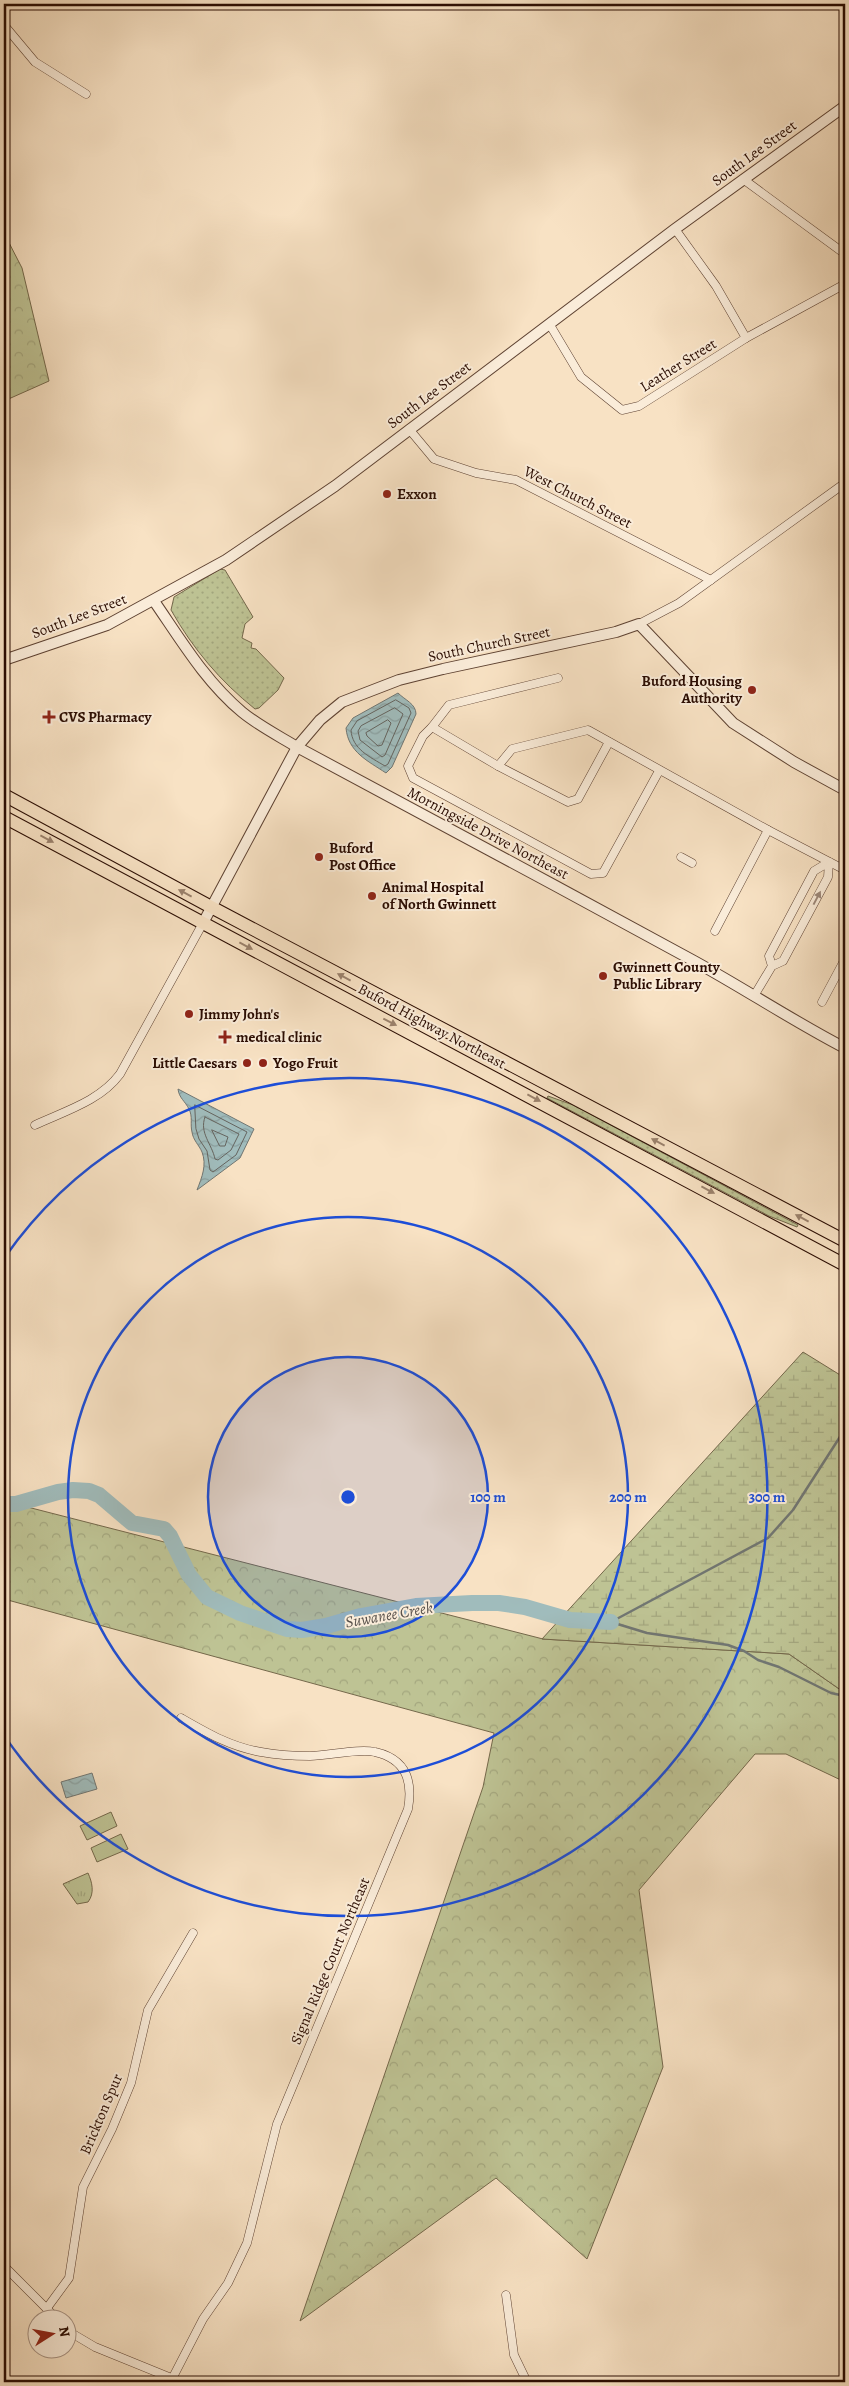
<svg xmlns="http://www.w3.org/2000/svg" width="849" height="2386" viewBox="0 0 849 2386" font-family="Alegreya,serif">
<defs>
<pattern id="grass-dots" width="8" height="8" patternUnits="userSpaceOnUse" patternTransform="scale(1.25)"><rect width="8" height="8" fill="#bec394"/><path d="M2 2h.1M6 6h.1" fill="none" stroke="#a3a67e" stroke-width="1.8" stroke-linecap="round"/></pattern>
<pattern id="forest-crowns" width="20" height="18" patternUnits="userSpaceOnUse" patternTransform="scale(1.25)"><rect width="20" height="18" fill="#bec394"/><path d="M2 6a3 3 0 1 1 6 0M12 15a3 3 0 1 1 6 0" fill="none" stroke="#a3a67e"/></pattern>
<pattern id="wetland-marsh" width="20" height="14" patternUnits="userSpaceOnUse" patternTransform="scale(1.25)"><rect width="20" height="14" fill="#bec394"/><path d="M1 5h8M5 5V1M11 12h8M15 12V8" fill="none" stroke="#a3a67e"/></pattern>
<pattern id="park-tufts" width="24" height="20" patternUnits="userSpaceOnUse" patternTransform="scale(1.25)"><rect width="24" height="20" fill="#bec394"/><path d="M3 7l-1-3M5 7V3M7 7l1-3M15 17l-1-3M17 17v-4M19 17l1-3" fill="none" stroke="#a3a67e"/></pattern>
<pattern id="water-waves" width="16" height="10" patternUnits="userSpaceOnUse" patternTransform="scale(1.25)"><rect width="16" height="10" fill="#a0bcbc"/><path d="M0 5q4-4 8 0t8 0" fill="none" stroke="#8aa0a0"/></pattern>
</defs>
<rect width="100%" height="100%" fill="#f8e2c4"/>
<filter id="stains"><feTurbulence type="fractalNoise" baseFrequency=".004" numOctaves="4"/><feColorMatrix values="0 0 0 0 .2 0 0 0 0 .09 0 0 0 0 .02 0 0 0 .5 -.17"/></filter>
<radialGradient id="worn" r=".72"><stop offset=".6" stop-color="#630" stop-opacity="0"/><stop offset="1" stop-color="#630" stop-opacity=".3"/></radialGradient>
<g fill="url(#grass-dots)" stroke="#74684b">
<path d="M220,569L225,570L253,617L245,624L242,638L252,643L251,648L256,649L284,678L278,690L259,708L255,709C220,681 193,649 171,610L174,597Z"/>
<path d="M548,1096L573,1105L798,1225L797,1227L769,1216L547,1098Z"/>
</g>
<g fill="url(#forest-crowns)" stroke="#74684b">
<path d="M4,233L22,268L49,381L4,401Z"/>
<path d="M4,1501L543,1639L789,1654L845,1693V1782L786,1754H755L639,1890L663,2067L587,2259L496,2178L300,2321L483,1787L494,1733L4,1599Z"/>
</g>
<path fill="url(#wetland-marsh)" stroke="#74684b" d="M803,1352L845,1378V1693L789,1654L542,1639Z"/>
<path fill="url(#park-tufts)" stroke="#74684b" d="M88,1873C92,1882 95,1893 88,1902L77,1904L63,1884Z"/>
<g fill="#bec394" stroke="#74684b">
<path d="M111,1812L117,1826L87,1840L80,1826Z"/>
<path d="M121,1834L128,1849L97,1862L91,1848Z"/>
</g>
<g fill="url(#water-waves)" stroke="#717672">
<path d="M398,693C405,700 416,704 416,714L392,767L386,773C368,761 348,752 346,728L353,718Z"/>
<path d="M178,1089L254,1129L240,1158L197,1190C202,1177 207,1165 202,1152C199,1145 193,1140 192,1132C190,1124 193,1117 189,1109C185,1101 179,1098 178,1089Z"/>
<path d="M92,1773L97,1789L66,1798L61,1782Z"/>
</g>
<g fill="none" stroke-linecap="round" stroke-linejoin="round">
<g stroke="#65645f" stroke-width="1">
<path d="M396,700L409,708L411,713L388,764L385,766C370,757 352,749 351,730L357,721Z"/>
<path d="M395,708L403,714L385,755L382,757L360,740L358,731L361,726Z"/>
<path d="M388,720L391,723L382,745L378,746L367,736L366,733Z"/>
<path d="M195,1105L247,1132L236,1155L213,1172L210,1170L207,1151L199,1139L196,1129Z"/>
<path d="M205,1117L239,1134L231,1150L218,1160L215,1159C212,1144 199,1133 205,1117Z"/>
<path d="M212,1130L228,1137L225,1146H220Z"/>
</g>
<g stroke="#717672" stroke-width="2.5">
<path d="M611,1622L768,1538L793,1510L845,1429"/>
<path d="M611,1622L647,1633L728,1645L744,1651L758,1660L779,1667L831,1693L845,1696"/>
</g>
<path stroke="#a0bcbc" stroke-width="16" d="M4,1504H16L58,1492L73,1490L89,1491L99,1495L132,1523L164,1529L170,1536L189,1575L207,1597L240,1613L287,1629L302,1630L326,1626L361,1616L416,1606L472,1603H499L525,1607L570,1620L611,1622"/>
<defs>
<g id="minor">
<path d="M4,25L35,62L86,94"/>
<path d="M743,179L845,254"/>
<path d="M675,229L716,286L746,338"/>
<path d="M550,325L581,377L622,410L639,406L746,338L845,284"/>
<path d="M409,429L434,459L476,473L516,480L711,580"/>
<path d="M639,624L679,603L845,483"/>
<path d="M558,678L449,705L432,727L498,766L512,749L588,730L768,830L845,870"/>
<path d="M432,727L423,736L408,766L413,778L591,874L603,873L659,771"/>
<path d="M498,766L568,802L578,799L609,742"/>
<path d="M681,857L692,863"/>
<path d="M715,931L768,830"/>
<path d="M754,996L772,966L783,961L828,877L829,862L814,871L769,956L772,966"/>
<path d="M822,1002L845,959"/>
<path d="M35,1125C65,1111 100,1101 120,1074L203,923"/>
<path d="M4,2266L56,2318"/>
<path d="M506,2295L514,2355L527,2382"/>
<path d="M47,2308L69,2278L83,2187L112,2129L131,2083L148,2010L193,1933"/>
<path d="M68,2331L95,2347L181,2382"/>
<path d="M172,2379L203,2319L228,2283L247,2243L277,2124L408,1809C413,1781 406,1759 375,1752C359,1748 328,1756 310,1756C295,1756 277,1755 261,1752C231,1747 207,1733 181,1718"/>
</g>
<g id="tertiary">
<path d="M154,601C181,640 205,681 242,712C259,726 279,736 297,747C430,818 562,889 694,961C745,989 793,1021 845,1048"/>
<path d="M4,660L107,625L226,560L335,486L675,229L845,106"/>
<path d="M203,923L297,747L320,720L342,702L399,680L443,669L616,632L639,624L733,723L794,762L845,790"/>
</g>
<g id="primary">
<path d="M4,795L213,908L845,1241"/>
<path d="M4,817L845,1265"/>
</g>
</defs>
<use href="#minor" stroke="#5e4232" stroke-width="9"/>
<use href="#tertiary" stroke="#5e4232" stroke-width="12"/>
<use href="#primary" stroke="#2a0c02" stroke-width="14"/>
<use href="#minor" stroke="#faecd9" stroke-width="8"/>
<use href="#tertiary" stroke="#faecd9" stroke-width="10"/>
<use href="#primary" stroke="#f8e2c4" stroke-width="12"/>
</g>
<defs><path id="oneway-solid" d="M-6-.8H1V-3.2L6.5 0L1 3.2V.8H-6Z" transform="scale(1.25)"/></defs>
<g fill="#9b826d">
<use href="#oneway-solid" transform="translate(47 839) rotate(28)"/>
<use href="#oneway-solid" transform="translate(185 893) rotate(-152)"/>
<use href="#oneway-solid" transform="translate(246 946) rotate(28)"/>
<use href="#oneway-solid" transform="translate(344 977) rotate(-152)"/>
<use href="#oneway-solid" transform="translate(390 1022) rotate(27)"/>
<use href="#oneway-solid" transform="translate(534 1098) rotate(28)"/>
<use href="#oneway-solid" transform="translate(658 1142) rotate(-152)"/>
<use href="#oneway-solid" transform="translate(708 1190) rotate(28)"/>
<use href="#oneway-solid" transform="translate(802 1218) rotate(-152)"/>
</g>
<use fill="#9c8778" href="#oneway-solid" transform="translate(817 898) rotate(-62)"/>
<circle cx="348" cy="1497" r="140" fill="#1d4ed8" fill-opacity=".12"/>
<g fill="none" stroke="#1d4ed8" stroke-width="2.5">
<circle cx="348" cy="1497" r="140"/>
<circle cx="348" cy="1497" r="280"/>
<path d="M5 1257A419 419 0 1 1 5 1737"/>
</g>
<g fill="#8f2418" stroke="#faecd9" stroke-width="2">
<circle cx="387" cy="494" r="5"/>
<circle cx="752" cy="690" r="5"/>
<path d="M46.5 709.5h5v5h5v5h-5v5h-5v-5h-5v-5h5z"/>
<circle cx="319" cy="857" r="5"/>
<circle cx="372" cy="896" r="5"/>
<circle cx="603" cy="976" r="5"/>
<circle cx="189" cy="1014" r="5"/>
<path d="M222.5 1029.5h5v5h5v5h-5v5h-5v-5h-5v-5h5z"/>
<circle cx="247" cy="1063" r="5"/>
<circle cx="263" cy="1063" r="5"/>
</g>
<g text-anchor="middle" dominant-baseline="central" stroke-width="4" stroke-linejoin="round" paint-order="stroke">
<g font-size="15" fill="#2a0c02" stroke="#faecd9">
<text transform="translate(754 153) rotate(-36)">South Lee Street</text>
<text transform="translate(678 365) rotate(-32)">Leather Street</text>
<text transform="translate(429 395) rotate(-37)">South Lee Street</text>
<text transform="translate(578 497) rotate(27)">West Church Street</text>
<text transform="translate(79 616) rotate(-21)">South Lee Street</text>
<text transform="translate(489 644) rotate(-12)">South Church Street</text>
<text transform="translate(488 833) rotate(28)">Morningside Drive Northeast</text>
<text transform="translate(432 1026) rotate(28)">Buford Highway Northeast</text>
<text transform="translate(330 1961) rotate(-67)">Signal Ridge Court Northeast</text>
<text transform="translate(101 2114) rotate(-67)">Brickton Spur</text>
</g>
<g font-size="15" font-weight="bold" fill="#2a0c02" stroke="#faecd9" text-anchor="start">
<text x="397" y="494">Exxon</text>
<text x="742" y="681" text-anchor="end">Buford Housing<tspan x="742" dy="17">Authority</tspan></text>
<text x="59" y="717">CVS Pharmacy</text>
<text x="329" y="848">Buford<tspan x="329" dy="17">Post Office</tspan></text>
<text x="382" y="887">Animal Hospital<tspan x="382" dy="17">of North Gwinnett</tspan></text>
<text x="613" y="967">Gwinnett County<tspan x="613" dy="17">Public Library</tspan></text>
<text x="199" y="1014">Jimmy John's</text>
<text x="236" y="1037">medical clinic</text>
<text x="237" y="1063" text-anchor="end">Little Caesars</text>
<text x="273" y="1063">Yogo Fruit</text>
</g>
<g font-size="16" font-style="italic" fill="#59524c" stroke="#faecd9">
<text transform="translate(389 1615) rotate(-10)">Suwanee Creek</text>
</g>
</g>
<circle cx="348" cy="1497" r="8" fill="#1d4ed8" stroke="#faecd9" stroke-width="2.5"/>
<g font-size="15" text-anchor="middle" font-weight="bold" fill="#1d4ed8" stroke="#faecd9" stroke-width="4" stroke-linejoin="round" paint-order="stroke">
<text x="488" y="1502">100 m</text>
<text x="628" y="1502">200 m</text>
<text x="767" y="1502">300 m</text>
</g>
<rect width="849" height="2386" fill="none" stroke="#f8e2c4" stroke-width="20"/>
<rect x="5" y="5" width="839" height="2376" fill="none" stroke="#2a0c02" stroke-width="2.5"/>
<rect x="10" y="10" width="829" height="2366" fill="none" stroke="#2a0c02"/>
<g transform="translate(52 2334) rotate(79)"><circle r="24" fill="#faecd9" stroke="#a79283"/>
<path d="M0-4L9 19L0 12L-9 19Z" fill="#8f2418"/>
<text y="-8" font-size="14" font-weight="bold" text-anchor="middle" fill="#2a0c02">N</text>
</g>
<rect width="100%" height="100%" filter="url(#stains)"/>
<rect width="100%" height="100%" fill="url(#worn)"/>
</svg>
